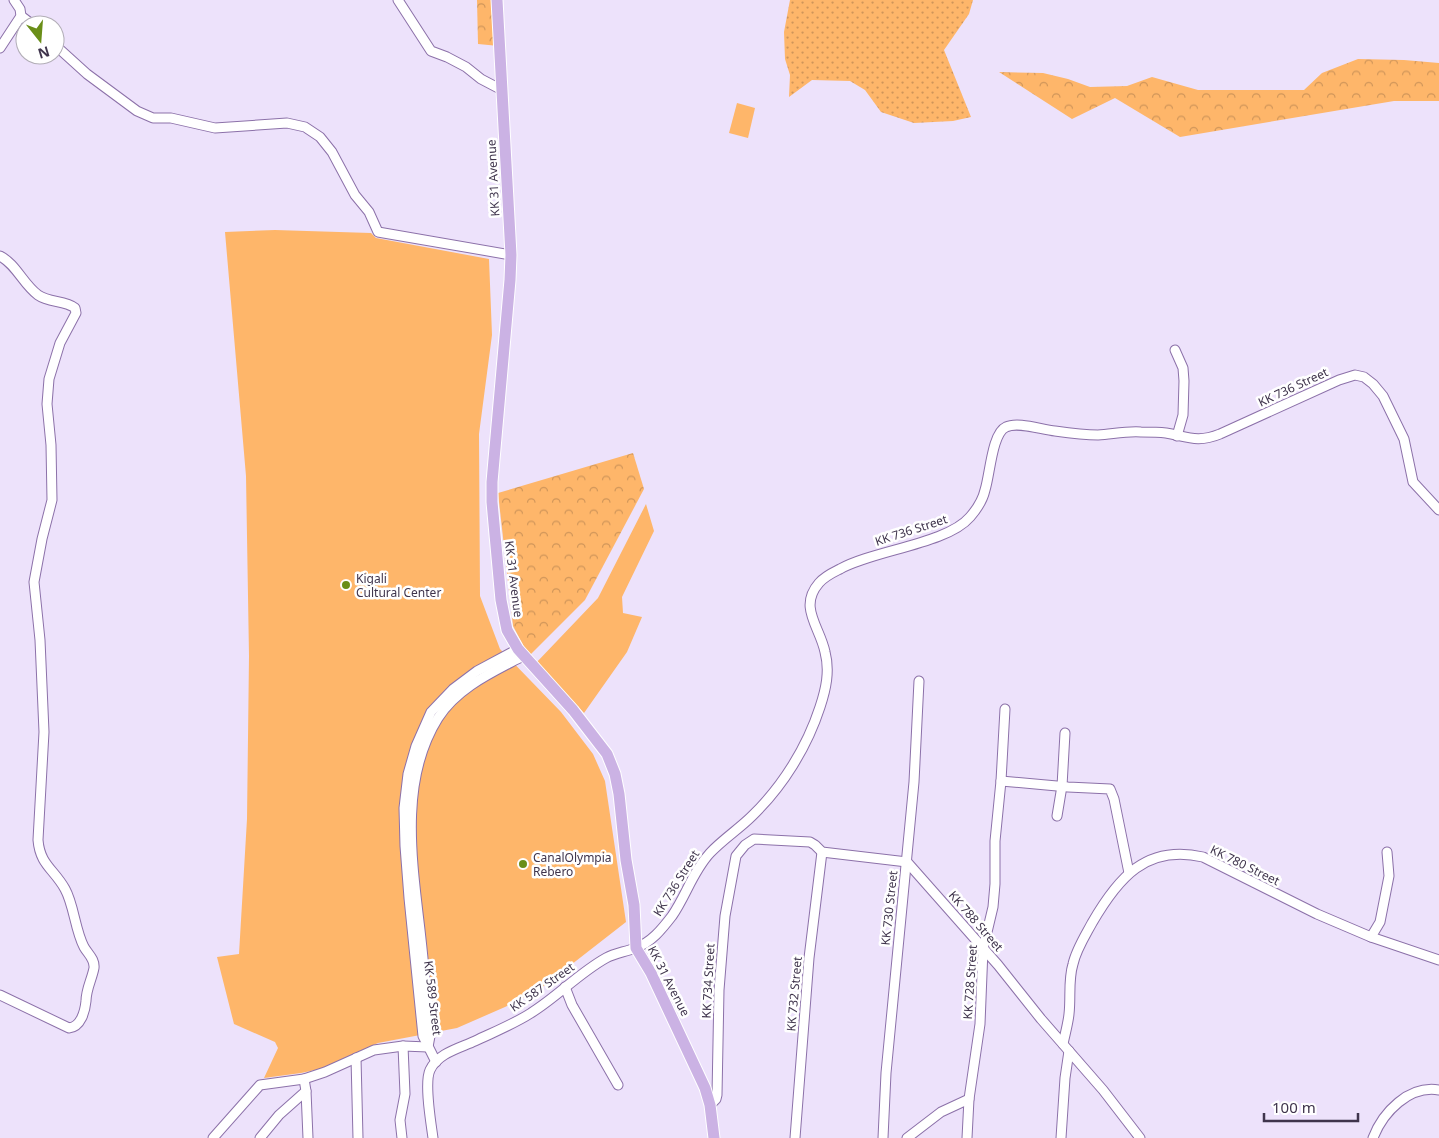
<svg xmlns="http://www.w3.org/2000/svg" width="1439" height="1138" viewBox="0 0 1439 1138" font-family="'Noto Sans',sans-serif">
<defs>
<pattern id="grass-dots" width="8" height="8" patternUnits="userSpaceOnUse" patternTransform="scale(1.25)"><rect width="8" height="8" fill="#feb66a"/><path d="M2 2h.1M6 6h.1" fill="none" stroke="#cf9559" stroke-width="1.8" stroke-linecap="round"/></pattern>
<pattern id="forest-crowns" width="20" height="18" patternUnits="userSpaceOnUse" patternTransform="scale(1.25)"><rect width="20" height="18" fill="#feb66a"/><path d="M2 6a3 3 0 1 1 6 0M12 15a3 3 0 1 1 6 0" fill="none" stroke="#cf9559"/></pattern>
</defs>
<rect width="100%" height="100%" fill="#ede2fb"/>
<path fill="url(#grass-dots)" d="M790,0H973L969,14L944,50L971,117L953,121L914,123L881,112L865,90L850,81L812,80L789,97L790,75L785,59L784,32Z"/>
<g fill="url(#forest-crowns)">
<path d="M477,0H495L499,46L478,44Z"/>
<path d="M1358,59L1404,60L1439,63V101H1394L1180,137L1115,98L1072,119L999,72L1043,73L1068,79L1090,87L1127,86L1152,77L1198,90H1304L1322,73Z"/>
<path d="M633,453L644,489L585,600L529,656L513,626L498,493Z"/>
</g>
<g fill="#feb66a">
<path d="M737,103L755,108L748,138L729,133Z"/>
<path d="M275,230L371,233L376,238L489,259L492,335L479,434L480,596L500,649L561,712L593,754L605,781L626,922L540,989L505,1007L457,1028L378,1043L320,1069L301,1073L264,1078L278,1048L275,1042L234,1024L217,957L239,954L247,819L249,656L246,476L225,232Z"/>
<path d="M646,504L654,531L622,597L623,613L642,617L627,652L584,713L536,663L598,598Z"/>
</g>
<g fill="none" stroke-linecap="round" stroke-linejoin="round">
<defs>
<g id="minor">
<path d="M398,0L431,51L447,57L466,67L481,79L502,90"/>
<path d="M21,16L33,25"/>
<path d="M55,45L87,74L137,111L153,118H171L215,128L287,123L305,127L320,137L332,152L355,195L369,212L378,232L511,255"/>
<path d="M0,48L21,16L20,9L14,0"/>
<path d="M0,256C16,264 23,284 38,295C49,303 65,300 75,308L76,313L60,343L49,379L47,404L51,445L52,500L42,539L34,582L40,640L44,732L38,840C40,865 54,869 65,889C74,905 75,930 84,947C88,954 95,959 94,968C92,979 86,989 86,1001C85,1011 81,1027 69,1028L0,995"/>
<path d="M1175,350L1183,368L1184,381L1183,415L1177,436"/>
<path d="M1001,781L1068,787L1110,789L1114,799L1129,873"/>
<path d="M1057,816L1062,786L1065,733"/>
<path d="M1371,937L1380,922L1389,876L1387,852"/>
<path d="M565,987L572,1005L618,1085"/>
<path d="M1063,1044C1065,1034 1068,1024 1069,1014C1071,997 1068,980 1073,964C1076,950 1085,936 1092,923C1118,878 1146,844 1203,857L1317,914L1371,937L1439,960"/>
<path d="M428,1047L430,1036C427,1000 424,965 420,930C412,861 399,780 438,718C458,687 493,672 523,656"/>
<path d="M356,1058L358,1138"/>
<path d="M436,1062L423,1036L409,898L405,846L404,808L408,774L416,746L431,712L453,689L477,671L518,649"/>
<path d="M306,1091L308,1138"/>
<path d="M710,1105L716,1099L717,1095L719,990L725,916L736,856L745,845L754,839L810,842L815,845L822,852L907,862L998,965L1041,1019L1103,1090L1140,1138"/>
<path d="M213,1138L260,1085L304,1079L325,1072L374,1050L403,1046L428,1047"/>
<path d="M260,1138L279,1115L306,1091L304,1079"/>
<path d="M402,1138L400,1120L405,1094L403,1046"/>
<path d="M433,1138C431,1123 424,1083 430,1070C438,1053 460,1048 475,1041C494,1032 514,1024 531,1013C557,997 579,973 606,958C615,953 625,952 635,948C651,943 662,929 672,916C686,896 693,871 710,853C723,839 739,829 752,816C783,786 807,747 820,707C826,689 830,671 825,652C820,627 798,607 819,583C825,576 832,573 840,569C874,550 947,544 970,517C977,509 983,499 985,490C990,475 992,433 1006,427C1018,421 1042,430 1055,431C1069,433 1084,435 1098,435C1113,434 1126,431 1141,432C1149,432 1158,432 1166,433C1188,437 1198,443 1220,434L1339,380L1355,375L1364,377L1373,384L1383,396L1404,439L1413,482L1439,510"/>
<path d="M795,1138L809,958L822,852"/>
<path d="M883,1138L886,1073L914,782L919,681"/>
<path d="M907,1138L941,1112L969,1099"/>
<path d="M967,1138L969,1099L980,1024L983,949L993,907L995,884V841L1001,781L1005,709"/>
<path d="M1061,1138L1065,1078L1069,1051"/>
<path d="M1373,1138C1383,1112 1409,1085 1439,1090"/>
</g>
<path id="major" d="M497,0L511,255L510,280L492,482V502L501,600L507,630L518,649L573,710L607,754L615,774L619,794L626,860L634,905L636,948L651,973L705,1088L710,1105L714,1138"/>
</defs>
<use href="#minor" stroke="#8c71a9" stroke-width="11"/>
<use href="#major" stroke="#fff" stroke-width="13"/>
<use href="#minor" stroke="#fff" stroke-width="9"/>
<use href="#major" stroke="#cbb2e4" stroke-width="11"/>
</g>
<g fill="#6a8e18" stroke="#fff" stroke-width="2">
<circle cx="346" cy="585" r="5"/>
<circle cx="523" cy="864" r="5"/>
</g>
<g text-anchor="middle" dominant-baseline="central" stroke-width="5" stroke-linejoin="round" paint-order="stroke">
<g font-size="12" fill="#3f344c" stroke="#fff">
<text transform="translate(493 178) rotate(-93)">KK 31 Avenue</text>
<text transform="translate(1293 387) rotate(-25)">KK 736 Street</text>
<text transform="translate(911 530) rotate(-18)">KK 736 Street</text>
<text transform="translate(514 579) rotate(83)">KK 31 Avenue</text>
<text transform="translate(1245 865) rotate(26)">KK 780 Street</text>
<text transform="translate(676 883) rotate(-58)">KK 736 Street</text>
<text transform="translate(889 908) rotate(-84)">KK 730 Street</text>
<text transform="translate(976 921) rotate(49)">KK 788 Street</text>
<text transform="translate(669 981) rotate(63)">KK 31 Avenue</text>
<text transform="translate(708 981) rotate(-87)">KK 734 Street</text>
<text transform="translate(970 982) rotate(-86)">KK 728 Street</text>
<text transform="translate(542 987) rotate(-35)">KK 587 Street</text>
<text transform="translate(794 994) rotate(-85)">KK 732 Street</text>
<text transform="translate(433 998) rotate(83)">KK 589 Street</text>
</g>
<g font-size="12" fill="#3f344c" stroke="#fff" text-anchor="start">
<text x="356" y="578">Kigali<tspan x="356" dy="14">Cultural Center</tspan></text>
<text x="533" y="857">CanalOlympia<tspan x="533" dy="14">Rebero</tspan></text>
</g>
</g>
<g transform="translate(40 40) rotate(163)"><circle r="24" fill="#ffffff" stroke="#b2aeb7"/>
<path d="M0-4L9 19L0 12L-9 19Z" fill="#6a8e18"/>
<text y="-8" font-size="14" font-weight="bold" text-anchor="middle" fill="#3f344c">N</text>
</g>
<path d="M1264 1113v8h94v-8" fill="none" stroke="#3f344c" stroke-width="2.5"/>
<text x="1272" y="1113" font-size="15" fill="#3f344c" stroke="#ffffff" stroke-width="4" paint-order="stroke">100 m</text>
</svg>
